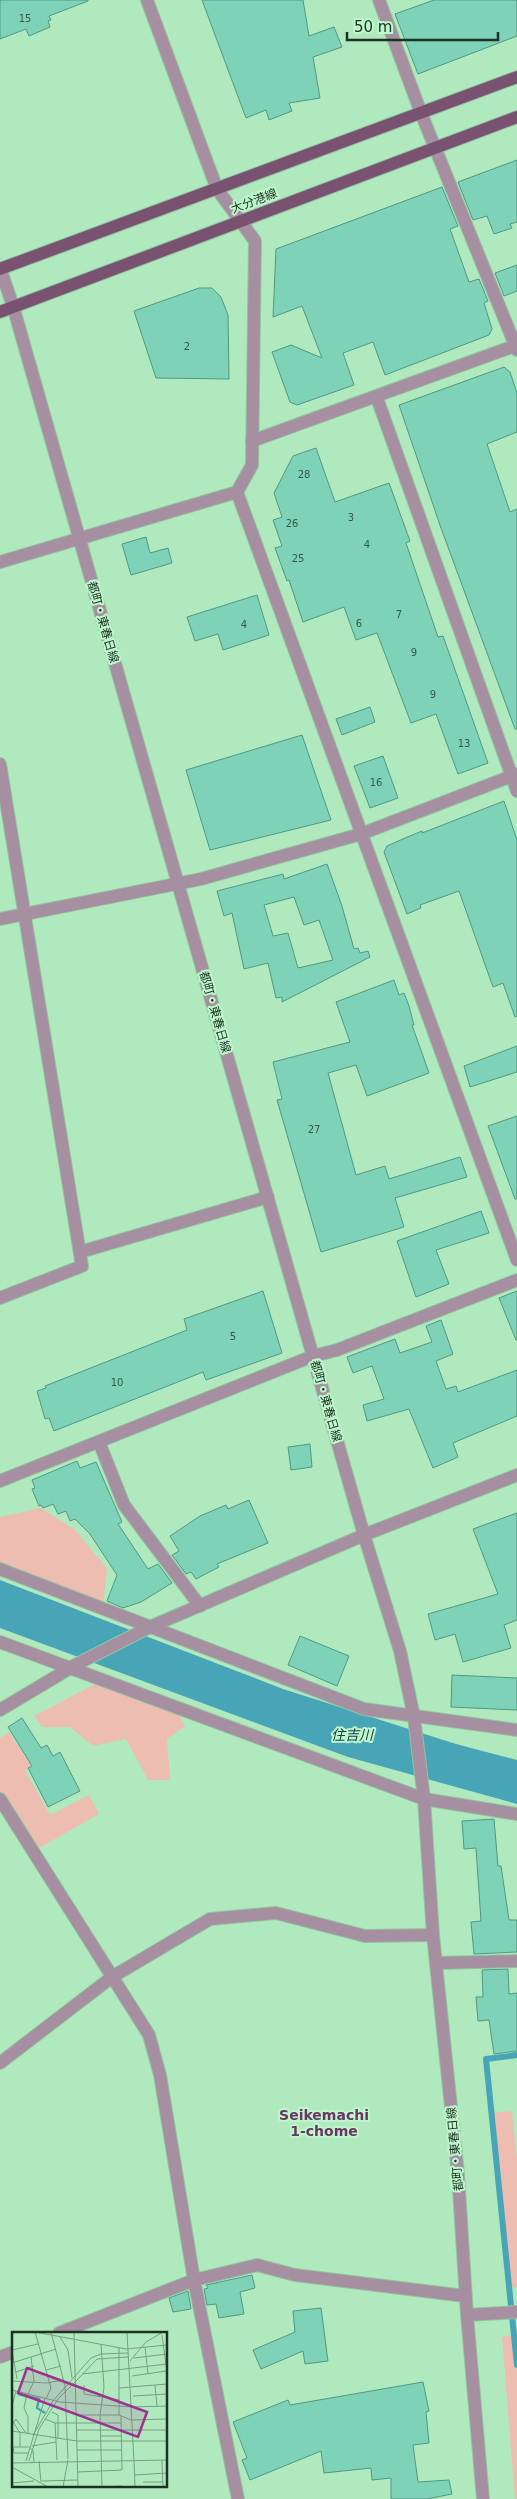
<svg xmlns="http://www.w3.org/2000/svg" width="517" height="2499" viewBox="0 0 517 2499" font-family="'DejaVu Sans','Noto Sans JP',sans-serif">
<rect width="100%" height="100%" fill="#b1e9bf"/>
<g fill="#edbdb2">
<path d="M41,1508L74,1529L107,1568L103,1604L0,1566V1517Z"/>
<path d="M97,1683L178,1713L185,1726L167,1739L170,1780H148L126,1739L93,1746L70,1727H42L34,1716Z"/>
<path d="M9,1732L31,1765L25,1770L50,1815L89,1795L99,1814L39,1848L0,1794V1738Z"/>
<path d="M512,2111L517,2159V2287L509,2288L491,2113Z"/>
<path d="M517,2335V2499H515L502,2337Z"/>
</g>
<path fill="#48a5b7" d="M0,1580L283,1689L456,1744L517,1760V1804L348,1757L0,1628Z"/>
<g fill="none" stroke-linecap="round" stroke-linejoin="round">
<path stroke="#48a5b7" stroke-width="6" d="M517,2055L486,2059L517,2365"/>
</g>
<g fill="#7dd2b8" stroke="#4f9983" fill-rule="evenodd">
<path d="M0,0H88V1L49,16L51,20L48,21L50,27L29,36L26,29L0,39Z"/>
<path d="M202,0H303L309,36L334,27L342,47L313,57L320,98L289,103L292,111L269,120L266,110L246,118Z"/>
<path d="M434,0H517V36L418,74L395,14Z"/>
<path d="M517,160V222L510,224L512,228L494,234L487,216L473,220L458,182Z"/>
<path d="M442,187L458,226L450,229L469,282L479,279L488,301L484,303L492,329L489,335L385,375L373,342L343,353L354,385L297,405L290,402L272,352L291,345L322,358L302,306L273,317L276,249Z"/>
<path d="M517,265V291L504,296L495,273Z"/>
<path d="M199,288H212L221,297L228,315L229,379L156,378L134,311Z"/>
<path d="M504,367L510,372L517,393V432L487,444L510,512L517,509V729H515L441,528L399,405Z"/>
<path d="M316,448L335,502L389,483L410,541L406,543L438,637L443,636L488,763L458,774L436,714L411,723L377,633L356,640L344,607L303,622L289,580L287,581L275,548L282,546L273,520L282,517L274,493L293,456Z"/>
<path d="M146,537L150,553L168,548L172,563L131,575L122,544Z"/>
<path d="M257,595L269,635L223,650L218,634L195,641L187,617Z"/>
<path d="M370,707L375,722L342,735L336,719Z"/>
<path d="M302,735L331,820L210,850L186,770Z"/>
<path d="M383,756L398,798L370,808L354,766Z"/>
<path d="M504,801L517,840V1016L515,1017L503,983L493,987L459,891L420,905L421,908L407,914L384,852L387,846L405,838L422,831V833Z"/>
<path d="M327,864L342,906L354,949L358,948L360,953L368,951L370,957L282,1002V997L276,998L268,963L244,969L232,913L224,916L217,891L283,874L284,879ZM294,897L304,925L319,920L333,960L298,968L288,933L273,936L264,905Z"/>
<path d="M394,980L399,995L404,993L409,1006L414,1025H412L429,1073L367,1096L356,1065L328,1073L356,1175L385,1166L389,1179L460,1157L467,1177L395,1198L404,1227L321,1252L277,1100L282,1099L273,1062L350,1042L336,1002Z"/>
<path d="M517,1046V1072L470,1087L464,1066Z"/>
<path d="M517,1116V1199H515L488,1126Z"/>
<path d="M481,1211L489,1233L436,1250L449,1284L416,1297L397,1241Z"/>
<path d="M263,1291L282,1353L206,1380L203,1372L54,1431L49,1418L45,1419L37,1391L46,1388L45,1386L187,1330L184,1319Z"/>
<path d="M517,1291V1340H516L499,1298Z"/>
<path d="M441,1320L453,1354L436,1361L446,1389L456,1386L458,1392L517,1370V1416L453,1443L458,1457L433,1468L409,1409L367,1421L363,1405L384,1399L372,1366L353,1373L347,1357L395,1339L400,1353L432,1342L426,1326Z"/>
<path d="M310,1444L312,1467L291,1470L288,1447Z"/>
<path d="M77,1461L80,1468L96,1462L122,1522L118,1524L148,1569L158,1564L172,1583L141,1602L123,1608L107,1601L117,1575L90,1534L75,1519L70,1521L66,1511L58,1514L53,1504L43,1508L41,1505L39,1506L32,1489L35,1488L32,1480Z"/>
<path d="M249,1500L268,1543L217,1564L219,1567L196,1579L191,1572L186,1574L172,1555L179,1551L170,1536L200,1516L226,1505L228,1509Z"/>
<path d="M517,1513V1620L504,1625L511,1648L463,1662L455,1634L435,1640L428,1614L498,1594L473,1529Z"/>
<path d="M300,1636L349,1656L337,1686L288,1665Z"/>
<path d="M452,1675L517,1678V1710L451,1707Z"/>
<path d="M22,1718L41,1748L47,1745L53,1756L60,1752L80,1791L48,1807L28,1768L32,1766L8,1727Z"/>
<path d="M494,1819L498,1866H501L509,1920H517V1952L474,1954L471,1922L481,1921L476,1848L464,1849L462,1821Z"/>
<path d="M508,1969L509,1994L517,1993V2051L494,2054L489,2020L478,2021L476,1997H483L482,1970Z"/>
<path d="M252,2275L255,2288L240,2292L244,2314L219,2318L216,2304L207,2305L204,2289L208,2288L206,2285Z"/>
<path d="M188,2291L191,2309L173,2312L169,2298Z"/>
<path d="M321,2308L328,2361L305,2364L303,2351L261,2369L253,2350L295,2332L293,2311Z"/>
<path d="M423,2382L429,2411L426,2412L429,2443L413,2445L418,2482L449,2480L452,2494L427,2499H391V2478L372,2480L371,2468L324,2473L321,2451L250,2480L242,2460L247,2458L233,2422L288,2400L290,2405Z"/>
</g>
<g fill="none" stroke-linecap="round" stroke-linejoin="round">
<defs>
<g id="minor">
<path d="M379,0L421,113L517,350"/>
<path d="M0,268L13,306L364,1535L400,1651L414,1717L424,1799L433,1935L458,2174L467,2315L483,2499"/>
<path d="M377,398L517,791"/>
<path d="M252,441L517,345"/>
<path d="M237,492L517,1260"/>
<path d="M0,562L237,492L252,465L255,241L217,189L147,0"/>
<path d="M0,764L82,1266L0,1298"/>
<path d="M0,919L201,879L361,834L517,774"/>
<path d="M80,1252L268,1197"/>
<path d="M99,1442L124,1505L200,1606"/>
<path d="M0,1481L313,1356L337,1350L517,1280"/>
<path d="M0,1569L364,1709L517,1730"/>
<path d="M0,1642L424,1799L517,1814"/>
<path d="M0,1710L77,1664L152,1626L364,1535L517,1475"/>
<path d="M0,1799L149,2035L160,2075L194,2280L238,2499"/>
<path d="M436,1963L517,1961"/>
<path d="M0,2063L112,1977L210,1919L276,1913L365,1936L433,1935"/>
<path d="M467,2315L517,2312"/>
<path d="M59,2333L194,2280L257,2265L295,2275L465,2296"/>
<path d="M0,2357L14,2352"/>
</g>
<g id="major">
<path d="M0,269L517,77"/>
<path d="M0,312L517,117"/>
</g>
</defs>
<use href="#minor" stroke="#93c4a0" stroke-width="14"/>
<use href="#major" stroke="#93c4a0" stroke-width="14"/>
<use href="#minor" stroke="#a68fa1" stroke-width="12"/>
<use href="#major" stroke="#795272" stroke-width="12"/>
</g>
<g text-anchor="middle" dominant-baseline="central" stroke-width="4" stroke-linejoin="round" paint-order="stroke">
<g font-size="10" fill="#345a48">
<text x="25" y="18">15</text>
<text x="187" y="346">2</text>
<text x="304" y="474">28</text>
<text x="351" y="517">3</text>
<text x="292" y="523">26</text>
<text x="367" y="544">4</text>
<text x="298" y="558">25</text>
<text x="399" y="614">7</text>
<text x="359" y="623">6</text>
<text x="244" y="624">4</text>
<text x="414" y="652">9</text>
<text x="433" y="694">9</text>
<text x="464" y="743">13</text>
<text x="376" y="782">16</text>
<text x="314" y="1129">27</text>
<text x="233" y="1336">5</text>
<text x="117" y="1382">10</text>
</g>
<g font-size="12" fill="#1c3222" stroke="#bef7cc">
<text transform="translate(254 201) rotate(-21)">大分港線</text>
<text transform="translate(103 622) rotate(74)">都町・東春日線</text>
<text transform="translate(215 1012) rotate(74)">都町・東春日線</text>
<text transform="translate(326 1401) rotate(74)">都町・東春日線</text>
<text transform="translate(455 2149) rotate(-95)">都町・東春日線</text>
</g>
<g font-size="14" font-style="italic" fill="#154048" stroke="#bef7cc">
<text x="352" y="1735">住吉川</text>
</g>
<g font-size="14" font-weight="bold" fill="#6a3463" stroke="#bef7cc">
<text x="324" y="2115">Seikemachi<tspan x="324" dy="16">1-chome</tspan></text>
</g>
</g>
<g transform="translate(12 2332)">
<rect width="155" height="155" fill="#b1e9bf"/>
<path fill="none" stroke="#48a5b7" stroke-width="2.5" d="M6,62L27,67L25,76L33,81"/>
<path fill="none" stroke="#75a080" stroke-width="1" d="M23,0L39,56L34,67M23,0L114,17L155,13M39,0L53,54L56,127M62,0L66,155M115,0L122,129M150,3L155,40M48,5L56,18L60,46M89,12L92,55L88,83L90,155M133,15L136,42M107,16V83L119,88L155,87M0,18L5,47M0,18L26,12M122,26L155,22M118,29L134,10L151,0M0,31L44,17M34,38L49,34M4,40L22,34M70,42L155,32M120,44L154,39M65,48L85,27L116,25M0,49L34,51L52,48M72,53V62L108,68M143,53L145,74M107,56L155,52M0,58L48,70L120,75L155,74M15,62L12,76L16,85V102M16,62L22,49L19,25M121,64L155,62M0,74L4,59M40,80L46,83V107M64,83H107M33,87L43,91H109M0,88L8,101V115M2,90L4,87L14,101M43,91L45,128M65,98H155M0,99L65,109H155M21,103L41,69L79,26L89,22L116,21M89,104H109M20,114L44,110M0,115H17L21,119L22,130M1,115L2,121H16M65,118H109M150,128L151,155M14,129L33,66M17,129L27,97L46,67L66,47M27,129L29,150M122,129L123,155M0,131L155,128M0,135L36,155M66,140L110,138L109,84M122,143L155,141M30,149L66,148M131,150H151M0,151L22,149M51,155L56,128M90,155L110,154"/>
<path fill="#9e3292" fill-opacity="0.15" stroke="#9e3292" stroke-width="2.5" d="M15,36L135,80L126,105L6,61Z"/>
<rect width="155" height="155" fill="none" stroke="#1c3222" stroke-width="2.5"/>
</g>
<path d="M347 32v8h151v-8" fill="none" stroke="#1c3222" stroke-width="2.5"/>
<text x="354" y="32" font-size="15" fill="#1c3222" stroke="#bef7cc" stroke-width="4" paint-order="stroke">50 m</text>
</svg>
